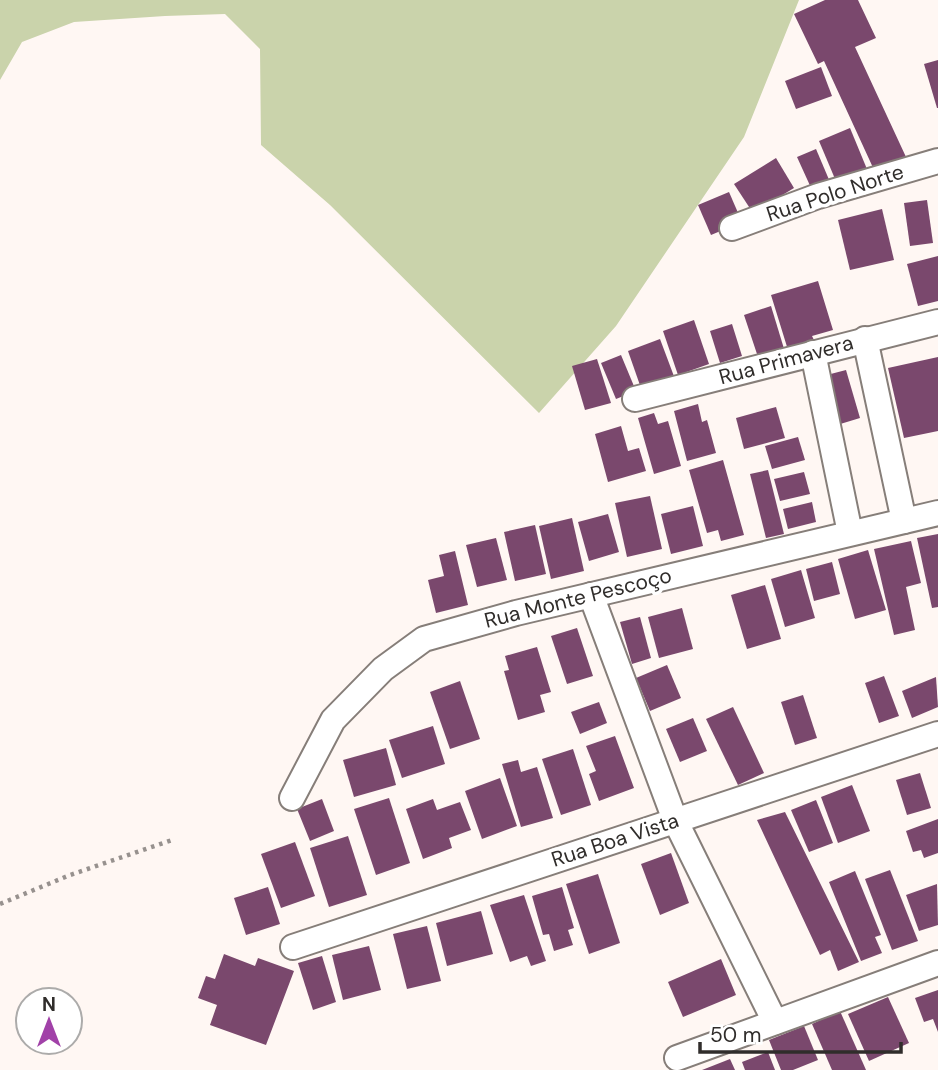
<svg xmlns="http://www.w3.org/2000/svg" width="938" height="1070" viewBox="0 0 938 1070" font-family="'DM Sans',sans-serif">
<rect width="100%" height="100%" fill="#fff7f3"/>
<path fill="#cad3ab" d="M0,0H799L744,137L616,326L539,413L330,205L261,145L260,49L225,14L165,16L74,22L22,42L0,80Z"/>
<g fill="#7a486d">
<path d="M825,0H858L876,38L855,47L906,157L875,172L824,61L818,64L794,14Z"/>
<path d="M938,60V108H937L924,64Z"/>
<path d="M821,67L832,96L796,109L785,81Z"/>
<path d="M850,128L869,174L838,186L819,141Z"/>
<path d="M816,149L830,182L812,190L797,157Z"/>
<path d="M776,158L794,188L753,213L734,184Z"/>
<path d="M729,192L742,222L711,235L698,205Z"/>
<path d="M927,200L933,243L910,246L904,203Z"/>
<path d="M882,209L894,260L850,270L838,220Z"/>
<path d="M938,256V301L918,306L907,264Z"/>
<path d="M818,281L833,330L812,336L815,342L788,350L771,295Z"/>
<path d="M771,306L785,352L759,360L744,315Z"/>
<path d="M694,320L709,364L678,375L663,331Z"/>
<path d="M732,324L742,356L720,363L710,331Z"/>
<path d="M660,339L675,379L642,391L628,351Z"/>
<path d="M621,355L636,391L616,399L601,363Z"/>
<path d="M938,357V431L904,438L888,368Z"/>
<path d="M597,359L611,403L585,410L572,366Z"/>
<path d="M846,370L860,418L837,425L823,376Z"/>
<path d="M698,404L702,422L707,420L716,453L687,461L674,411Z"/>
<path d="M776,407L785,438L744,449L736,418Z"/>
<path d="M654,413L658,424L668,421L681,466L654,474L638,418Z"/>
<path d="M621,426L628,451L639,448L646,471L608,482L595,434Z"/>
<path d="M798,437L805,460L772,469L765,446Z"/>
<path d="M723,460L744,535L721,541L718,530L707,533L689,470Z"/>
<path d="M768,470L784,534L766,538L750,474Z"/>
<path d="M804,472L810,494L780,501L774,479Z"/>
<path d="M650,496L662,549L627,557L615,503Z"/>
<path d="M812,502L816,522L788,529L783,509Z"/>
<path d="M693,506L703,546L671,554L661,514Z"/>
<path d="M608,514L619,552L589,561L578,522Z"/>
<path d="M572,518L584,571L551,579L539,526Z"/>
<path d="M535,525L546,574L515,581L504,532Z"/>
<path d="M938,534V607L932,608L917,538Z"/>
<path d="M496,538L507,580L477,587L466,545Z"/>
<path d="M911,541L921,583L906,587L915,630L894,635L874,549Z"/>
<path d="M868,550L886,610L855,619L838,559Z"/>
<path d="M455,551L468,605L436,613L428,580L444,576L439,555Z"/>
<path d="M832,562L840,594L814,601L806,569Z"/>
<path d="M801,570L815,618L785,627L771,579Z"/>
<path d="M765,585L781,639L747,649L731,595Z"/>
<path d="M682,608L693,649L659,658L648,617Z"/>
<path d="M640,617L651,658L632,664L620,622Z"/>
<path d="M577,628L593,676L567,684L551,636Z"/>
<path d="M537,647L551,692L540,695L545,712L518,720L504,671L509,670L505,656Z"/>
<path d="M667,665L681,698L650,711L636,678Z"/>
<path d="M884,676L899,716L879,723L865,683Z"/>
<path d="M936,677L938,707L912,718L902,691Z"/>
<path d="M460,681L480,739L450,749L430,692Z"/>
<path d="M803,695L817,738L795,745L781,702Z"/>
<path d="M599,702L607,723L580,734L571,712Z"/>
<path d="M733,707L764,773L738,785L706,719Z"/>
<path d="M693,718L707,751L680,762L666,729Z"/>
<path d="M433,726L445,764L402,778L389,740Z"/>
<path d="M615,736L634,788L599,801L589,774L596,771L586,746Z"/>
<path d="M386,748L396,785L354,797L343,760Z"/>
<path d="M573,749L591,805L561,815L542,759Z"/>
<path d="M518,760L521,772L537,767L553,818L521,827L502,764Z"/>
<path d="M920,773L931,808L907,815L896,780Z"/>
<path d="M500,778L517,826L482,839L465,791Z"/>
<path d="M852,785L870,831L838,843L821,797Z"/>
<path d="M389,798L410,863L376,875L354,809Z"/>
<path d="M322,799L334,831L310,841L297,809Z"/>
<path d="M433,799L437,810L460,802L471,830L449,838L452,848L423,859L406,809Z"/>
<path d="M816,800L833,843L809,852L791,810Z"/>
<path d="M785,812L859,962L838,971L830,950L820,955L757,820Z"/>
<path d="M938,819V853L924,858L921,850L913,852L906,831Z"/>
<path d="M348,836L367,895L329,907L310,848Z"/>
<path d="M295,842L315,896L281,908L261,854Z"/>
<path d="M671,853L689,903L660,915L641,864Z"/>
<path d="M890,870L918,941L892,950L865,879Z"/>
<path d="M855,871L881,935L875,937L882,953L861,961L829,882Z"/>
<path d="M598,874L620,943L589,954L566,884Z"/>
<path d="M937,884L938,925L919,931L906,895Z"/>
<path d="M268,887L280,924L246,935L234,898Z"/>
<path d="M562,887L574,928L568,930L573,945L554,951L549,934L543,935L532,896Z"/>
<path d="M524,895L546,961L531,966L527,956L510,962L490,905Z"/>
<path d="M481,911L493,954L447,966L436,923Z"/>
<path d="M427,926L441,981L407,989L393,934Z"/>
<path d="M369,946L381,990L343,1000L332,955Z"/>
<path d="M224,954L255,966L258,958L294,971L266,1045L210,1025L217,1005L198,998L206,976L215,979Z"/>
<path d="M322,956L336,1002L313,1010L298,963Z"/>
<path d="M721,959L736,995L683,1017L668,982Z"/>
<path d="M938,990V1032L933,1019L924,1022L915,998Z"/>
<path d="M888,997L909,1043L869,1061L848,1014Z"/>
<path d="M840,1011L866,1070H832L812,1024Z"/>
<path d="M804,1026L818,1060L793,1070H781L769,1040Z"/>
<path d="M768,1052L775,1070H745L742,1062Z"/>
<path d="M730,1059L735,1070H702Z"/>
</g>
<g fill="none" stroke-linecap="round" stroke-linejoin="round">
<defs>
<g id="minor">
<path d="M732,228L818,196L938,161"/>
<path d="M865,339L904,521"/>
<path d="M813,353L850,533"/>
<path d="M635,399L938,322"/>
<path d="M591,595L675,820L775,1022"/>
<path d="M292,798L333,720L383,669L424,639L516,613L938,513"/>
<path d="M293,947L938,734"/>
<path d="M677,1058L938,963"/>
</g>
</defs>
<use href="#minor" stroke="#867e79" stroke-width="28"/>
<path stroke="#97918e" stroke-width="4.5" stroke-dasharray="3.5 5" stroke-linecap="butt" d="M0,904L70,875L175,839"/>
<use href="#minor" stroke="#fff" stroke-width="24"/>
</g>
<g text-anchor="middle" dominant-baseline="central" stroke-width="7" stroke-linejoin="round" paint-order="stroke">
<g font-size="21" fill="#302d2b" stroke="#fff">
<text transform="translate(835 193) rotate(-18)">Rua Polo Norte</text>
<text transform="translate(786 360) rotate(-15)">Rua Primavera</text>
<text transform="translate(578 598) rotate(-14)">Rua Monte Pescoço</text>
<text transform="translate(615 840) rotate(-18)">Rua Boa Vista</text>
</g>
</g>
<g transform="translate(49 1021)"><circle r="33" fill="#ffffff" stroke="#acabaa" stroke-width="2"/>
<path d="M0-5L12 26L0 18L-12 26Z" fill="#a141a8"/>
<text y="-10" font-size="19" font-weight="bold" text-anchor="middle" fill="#302d2b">N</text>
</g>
<path d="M700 1042v10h201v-10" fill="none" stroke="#302d2b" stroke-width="3.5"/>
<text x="710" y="1042" font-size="21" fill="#302d2b" stroke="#ffffff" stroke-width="5" paint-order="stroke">50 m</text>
</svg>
